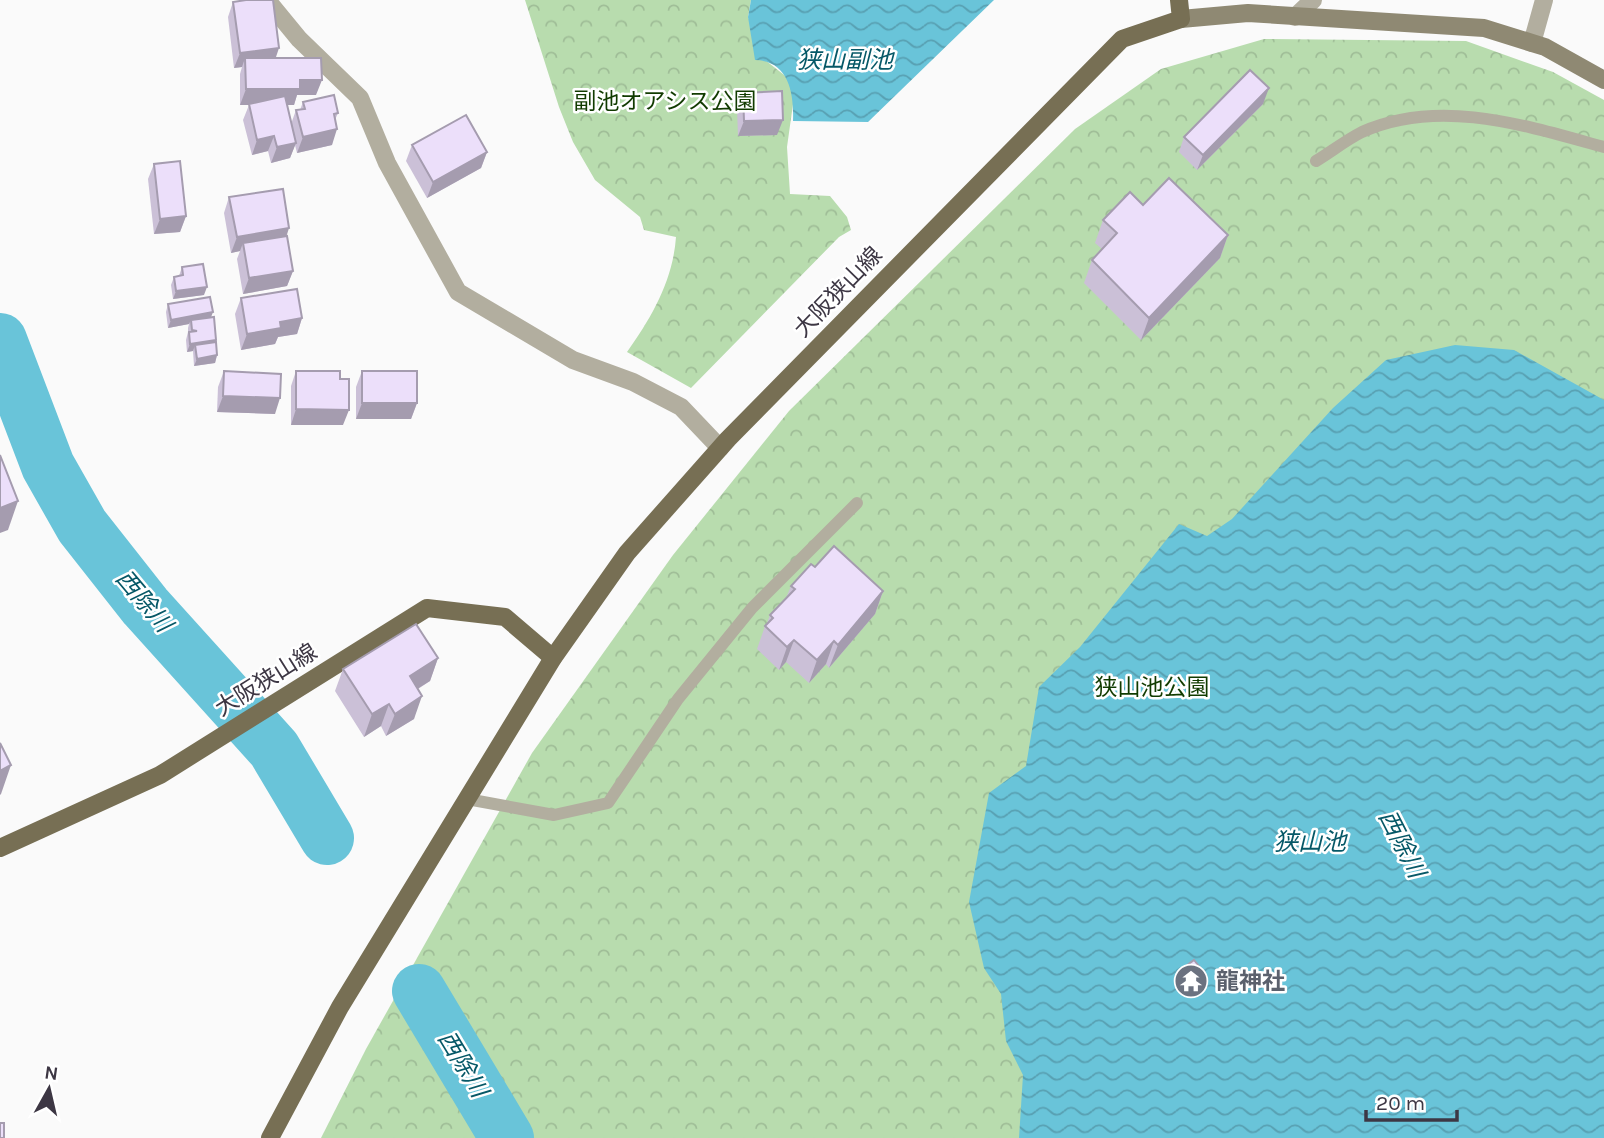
<svg xmlns="http://www.w3.org/2000/svg" width="1604" height="1138" viewBox="0 0 1604 1138" font-family="Karla,'Noto Sans JP',sans-serif">
<defs>
<pattern id="park-crowns" width="20" height="18" patternUnits="userSpaceOnUse" patternTransform="scale(1.75)"><rect width="20" height="18" fill="#b8dcae"/><path d="M2 6a3 3 0 1 1 6 0M12 15a3 3 0 1 1 6 0" fill="none" stroke="#9fbd97"/></pattern>
<pattern id="water-waves" width="16" height="10" patternUnits="userSpaceOnUse" patternTransform="scale(1.75)"><rect width="16" height="10" fill="#69c4d9"/><path d="M0 5q4-4 8 0t8 0" fill="none" stroke="#58a0b2"/></pattern>
</defs>
<rect width="100%" height="100%" fill="#fafafa"/>
<g fill="url(#park-crowns)">
<path d="M525,0H751L748,17L765,60L788,78L794,97L787,147L790,194L830,196L847,217L851,230L839,237L691,388L627,352C652,317 673,280 676,237L644,230L640,217L595,180L573,142L559,107Z"/>
<path d="M1264,39L1466,41L1553,72L1604,100V1138H321L366,1049L532,753L673,555L789,411L1075,129L1161,69Z"/>
</g>
<g fill="url(#water-waves)">
<path d="M751,0H994L868,122L793,121C794,93 789,61 755,60L748,17Z"/>
<path d="M1455,345L1514,350L1604,400V1138H1019L1023,1075L1006,1041L1001,994L984,968L969,902L989,793L1026,766L1039,687L1080,647L1179,524L1207,536L1232,519L1333,408L1386,360Z"/>
</g>
<g fill="none" stroke-linecap="round" stroke-linejoin="round">
<g stroke="#69c4d9" stroke-width="54">
<path d="M0,340L48,466L82,526L145,606L274,749L327,838"/>
<path d="M419,991L507,1138"/>
</g>
<g stroke="#b2ae9f" stroke-width="12">
<path d="M1316,161C1331,152 1346,140 1362,132C1440,97 1527,126 1604,147"/>
<path d="M467,799L554,815L608,803L678,699L752,608L857,503"/>
</g>
<g stroke="#b2ae9f" stroke-width="18">
<path d="M267,0L299,39L360,98L387,163L458,292L573,360L633,382L681,407L720,448"/>
<path d="M1295,17L1313,0"/>
<path d="M1532,43L1544,0"/>
</g>
<path stroke="#8f8973" stroke-width="18" d="M1181,19L1248,13L1484,28L1545,47L1604,80"/>
<g stroke="#776f54" stroke-width="18">
<path d="M0,848L160,775L427,608L505,617L553,658"/>
<path d="M270,1138L340,1007L467,799L553,658L627,553L728,439L1122,39L1181,19L1179,0"/>
</g>
</g>
<g fill="#cbc0d7">
<path d="M233,2L275,58L316,95H297L294,105H287L291,124L296,110H300L303,102L338,113L335,120L332,145L297,153L295,145L290,158L271,163L268,151L252,155L243,120L249,105H240V74L242,67L234,68L228,17Z"/>
<path d="M743,93L777,135L738,136L737,108Z"/>
<path d="M1263,104L1197,170L1179,152L1184,137Z"/>
<path d="M412,145L487,152L481,168L427,198L406,161Z"/>
<path d="M154,164L186,216L180,232L154,234L148,179Z"/>
<path d="M229,197L287,236L293,271L287,286L243,294L237,259L240,251L231,253L224,213Z"/>
<path d="M1143,205L1228,235L1220,258L1141,340L1084,283L1092,260L1102,249L1095,243L1103,220Z"/>
<path d="M182,267L204,295L173,299L171,285L174,277L179,276Z"/>
<path d="M241,298L302,318L297,334L278,337L275,344L241,350L235,314Z"/>
<path d="M168,304L211,317L217,355L215,363L194,366L193,351L187,352L186,340L188,332V328L189,324L168,328L166,312Z"/>
<path d="M224,371L275,414L217,412L218,387Z"/>
<path d="M296,371L340,379L343,425H291V386Z"/>
<path d="M362,371L417,403L411,419H356V387Z"/>
<path d="M815,567L883,591L875,614L829,668L826,664L809,683L786,662L779,670L757,649L765,626L767,623L770,615L786,598L791,586Z"/>
<path d="M438,658L430,681L418,689L414,719L386,736L381,726L364,737L335,691L343,669Z"/>
<path d="M1181,970L1206,975L1203,983L1191,993L1178,978Z"/>
</g>
<g fill="#a59caf">
<path d="M279,48L274,63L245,58L242,67L234,68L240,53Z"/>
<path d="M300,80H322L316,95H297L294,105H240L246,89Z"/>
<path d="M1269,88L1263,104L1197,170L1203,155Z"/>
<path d="M783,120L777,135L738,136L744,121Z"/>
<path d="M337,129L332,145L297,153L303,137Z"/>
<path d="M274,136L268,151L252,155L257,140Z"/>
<path d="M296,143L290,158L271,163L277,147Z"/>
<path d="M487,152L481,168L427,198L433,182Z"/>
<path d="M186,216L180,232L154,234L160,219Z"/>
<path d="M289,228L284,244L243,243L240,251L231,253L237,237Z"/>
<path d="M1228,235L1220,258L1141,340L1149,318Z"/>
<path d="M293,271L287,286L243,294L249,278Z"/>
<path d="M207,287L204,295L173,299L176,291Z"/>
<path d="M213,312L210,320H191L189,324L168,328L171,320Z"/>
<path d="M302,318L297,334L278,337L275,344L241,350L247,334L280,322Z"/>
<path d="M216,340L213,348L195,345L193,351L187,352L190,344Z"/>
<path d="M217,355L215,363L194,366L197,359Z"/>
<path d="M223,396L280,398L275,414L217,412Z"/>
<path d="M362,403H417L411,419H356Z"/>
<path d="M296,409L349,410L343,425H291Z"/>
<path d="M18,501L8,530L0,533V508Z"/>
<path d="M883,591L875,614L829,668L838,645Z"/>
<path d="M794,640L786,662L779,670L787,647Z"/>
<path d="M834,641L826,664L809,683L817,660Z"/>
<path d="M438,658L430,681L401,699L410,676Z"/>
<path d="M422,696L414,719L386,736L395,714Z"/>
<path d="M389,704L381,726L364,737L372,714Z"/>
<path d="M11,765L1,794L0,795V771Z"/>
<path d="M1206,975L1203,983L1191,993L1194,985Z"/>
</g>
<g fill="#ecdffa" stroke="#a59caf" stroke-width="2">
<path d="M246,0H273L279,48L240,53L233,2Z"/>
<path d="M245,58H321L322,80H300V89H246Z"/>
<path d="M1250,70L1269,88L1203,155L1184,137Z"/>
<path d="M782,91L783,120L744,121L743,93Z"/>
<path d="M334,95L338,113L334,114L337,129L303,137L296,110L305,109L303,102Z"/>
<path d="M285,96L296,143L277,147L274,136L257,140L249,104Z"/>
<path d="M466,115L487,152L433,182L412,145Z"/>
<path d="M180,161L186,216L160,219L154,164Z"/>
<path d="M1169,178L1228,235L1149,318L1092,260L1117,233L1103,220L1130,192L1143,205Z"/>
<path d="M283,189L289,228L237,237L229,197Z"/>
<path d="M287,236L293,271L249,278L243,243Z"/>
<path d="M203,264L207,287L176,291L174,277L183,275L182,267Z"/>
<path d="M297,289L302,318L280,322L281,328L247,334L241,298Z"/>
<path d="M210,297L213,312L171,320L168,304Z"/>
<path d="M214,317L216,340L190,344L189,332L197,331L192,330L191,320Z"/>
<path d="M216,342L217,355L197,359L195,345Z"/>
<path d="M224,371L281,374L280,398L223,396Z"/>
<path d="M296,371H340V379H349V410L296,409Z"/>
<rect x="362" y="371" width="55" height="32"/>
<path d="M0,455L18,501L0,508Z"/>
<path d="M834,546L883,591L838,645L834,641L817,660L794,640L787,647L765,626L773,618L770,615L795,589L791,586L811,564L815,567Z"/>
<path d="M416,624L438,658L410,676L422,696L395,714L389,704L372,714L343,669Z"/>
<path d="M0,743L11,765L0,771Z"/>
<path d="M1194,960L1206,975L1194,985L1181,970Z"/>
<rect x="0" y="1123" width="4" height="15"/>
</g>
<defs>
<symbol id="temple-disc" viewBox="-11 -11 22 22"><circle r="9.5" fill="#6b7280" stroke="#fff"/><path d="M0-6L5-2H3V0L6.5 2.5H4V6H1.5V3h-3V6H-4V2.5H-6.5L-3 0V-2H-5Z" fill="#fff"/></symbol>
</defs>
<g fill-rule="evenodd">
<use href="#temple-disc" x="1172" y="962" width="38" height="38"/>
</g>
<g text-anchor="middle" dominant-baseline="central" stroke-width="5" stroke-linejoin="round" paint-order="stroke">
<g font-size="23" fill="#113b00" stroke="#fff">
<text x="665" y="101">副池オアシス公園</text>
<text x="1152" y="687">狭山池公園</text>
</g>
<g font-size="23" fill="#3d3744" stroke="#fff">
<text transform="translate(838 292) rotate(-46)">大阪狭山線</text>
<text transform="translate(266 680) rotate(-32)">大阪狭山線</text>
</g>
<g font-size="23" font-weight="bold" fill="#5b616d" stroke="#fff" text-anchor="start">
<text x="1216" y="981">龍神社</text>
</g>
<g font-size="24" font-style="italic" fill="#065867" stroke="#fff">
<text x="845" y="60">狭山副池</text>
<text transform="translate(144 601) rotate(50)">西除川</text>
<text x="1310" y="842">狭山池</text>
<text transform="translate(1402 844) rotate(63)">西除川</text>
<text transform="translate(463 1064) rotate(59)">西除川</text>
</g>
</g>
<g transform="translate(49 1089) rotate(8)" stroke="#ffffff" stroke-width="5" paint-order="stroke">
<path d="M0-5L12 26L0 18L-12 26Z" fill="#3d3744"/>
<text y="-10" font-size="19" font-weight="bold" text-anchor="middle" fill="#3d3744">N</text>
</g>
<path d="M1366 1110v10h91v-10" fill="none" stroke="#3d3744" stroke-width="3.5"/>
<text x="1376" y="1110" font-size="21" fill="#3d3744" stroke="#ffffff" stroke-width="5" paint-order="stroke">20 m</text>
</svg>
